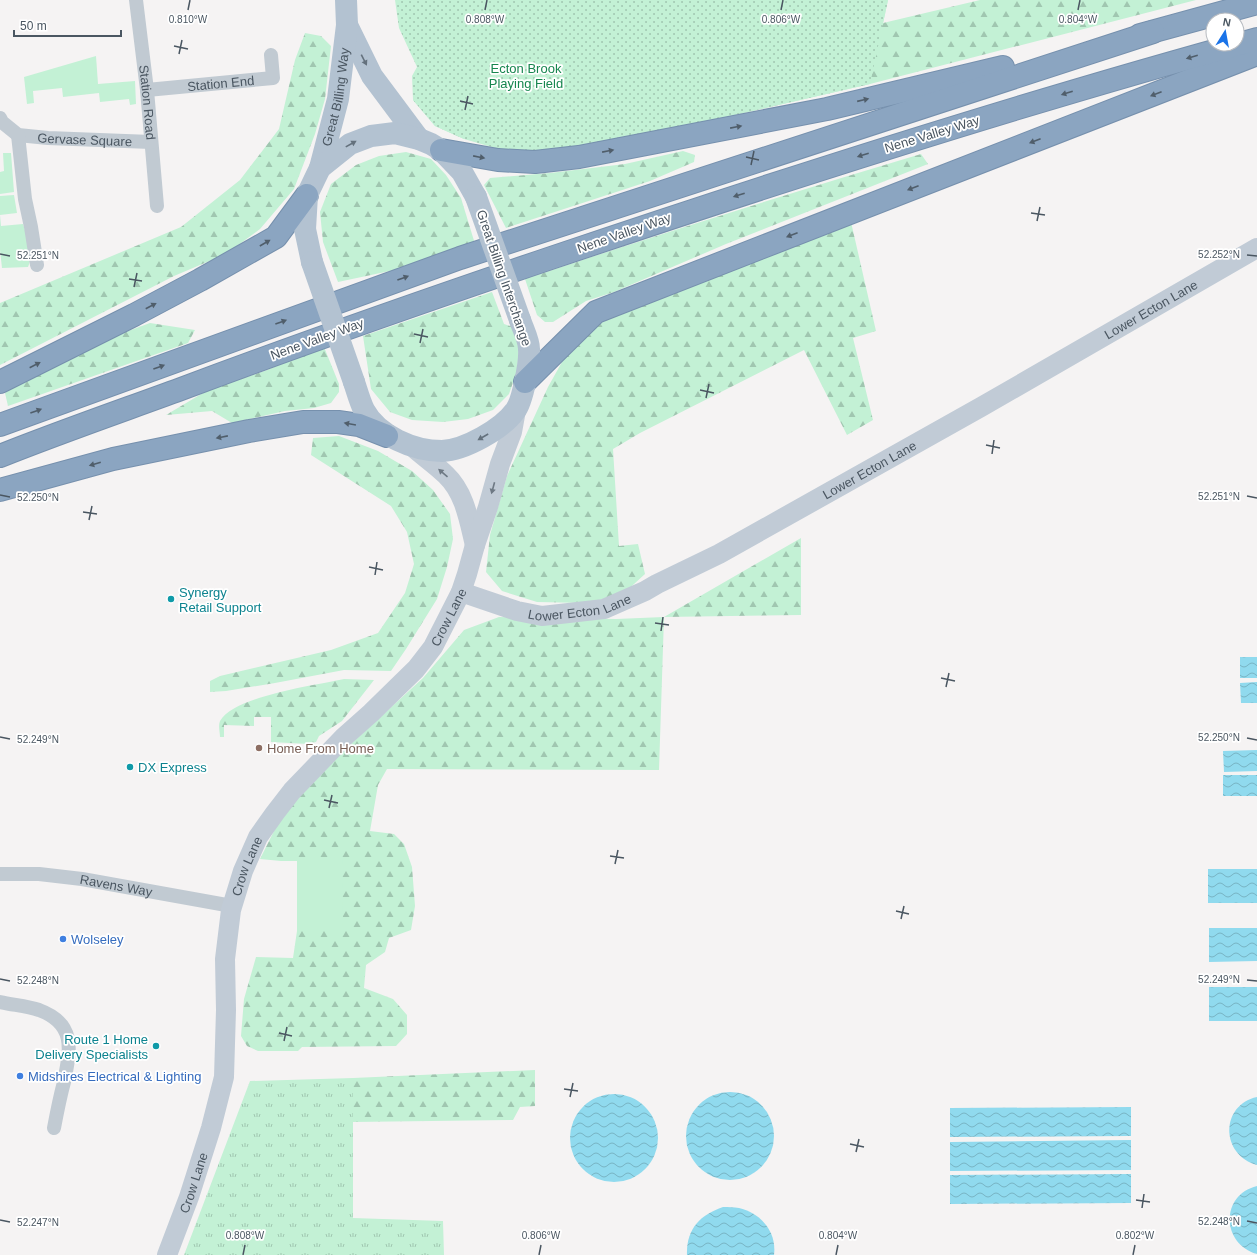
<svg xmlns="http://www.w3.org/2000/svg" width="1257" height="1255" viewBox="0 0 1257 1255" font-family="Helvetica,sans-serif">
<defs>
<pattern id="grass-tufts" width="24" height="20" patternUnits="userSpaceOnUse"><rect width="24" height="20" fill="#c3f1d5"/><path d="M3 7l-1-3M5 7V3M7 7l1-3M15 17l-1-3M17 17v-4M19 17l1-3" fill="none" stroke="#a0c6b0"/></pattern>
<pattern id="forest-firs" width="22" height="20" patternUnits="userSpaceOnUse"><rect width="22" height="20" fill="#c3f1d5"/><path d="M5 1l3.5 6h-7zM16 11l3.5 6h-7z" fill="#a0c6b0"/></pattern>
<pattern id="park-dots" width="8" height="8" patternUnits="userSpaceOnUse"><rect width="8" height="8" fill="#c3f1d5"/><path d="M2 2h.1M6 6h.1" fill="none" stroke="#a0c6b0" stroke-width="1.8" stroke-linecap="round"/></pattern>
<pattern id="water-waves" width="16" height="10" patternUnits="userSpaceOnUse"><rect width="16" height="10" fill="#90daee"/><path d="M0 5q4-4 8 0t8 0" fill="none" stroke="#78b4c4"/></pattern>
</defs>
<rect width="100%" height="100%" fill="#f5f3f3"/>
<path fill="url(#grass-tufts)" d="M353,1078V1218L443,1221L444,1255H184L250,1081Z"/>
<g fill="url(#forest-firs)">
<path d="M849,0H888L883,23L980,0H1196L870,84L647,135L464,139L435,126L413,100Z"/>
<path d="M305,33L321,36L331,46L325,99L315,134L294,189L260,229L226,254L174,276L0,365V303L181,227L240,180L279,129L295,60Z"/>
<path d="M683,151L695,155L694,162L650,181L506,228L484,185L490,178L550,173L625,164Z"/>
<path d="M406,152L431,159L446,175L461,198L475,244L404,268L338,282L323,242L320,212L331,184L356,165L379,156Z"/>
<path d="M921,154L928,164L726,244L614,292L586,301L553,322H545L537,315L525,279C656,235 788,194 921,154Z"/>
<path d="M851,222L876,331L853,338L873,420L847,435L804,350L640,433L613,449L619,546L638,544L645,574L622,595L585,603L537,602L502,591L486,572L490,535L507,476L548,387L567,353L597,321Z"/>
<path d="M492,292L504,324L516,328L519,348L517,371L509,394L493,410L468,419L443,422L412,420L390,412L371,389L363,336Z"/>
<path d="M150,323L195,330L188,343L8,406L5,393L29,375L109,338Z"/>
<path d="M324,347L339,384V392L331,403L314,408L285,411L232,423L212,411L166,415L208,390L267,370Z"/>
<path d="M339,436L378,451L412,471L433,490L450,514L453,539L447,567L437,599L406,649L391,671L344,670L275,683L226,691L210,692V681L220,676L331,650L378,633L405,593L414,564L407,532L391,506L311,455L313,438Z"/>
<path d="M801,538V615L664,617L659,770L387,769L378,785L370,831L394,834L404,844L412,867L415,906L411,930L389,938L385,952L366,965L364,988L393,999L407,1015V1034L396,1046L302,1047L298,1051H258L247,1046L241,1036L244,999L256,957L293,958L297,931H343L297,859V861H281L260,859L279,821L300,794L352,743L423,678L464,630L499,617L616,619L664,617Z"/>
<path d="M344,679L374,680L342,721L319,736L316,742L308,744L271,742V717H254V726L224,725V737H220C220,732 218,726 220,721C234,696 317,685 344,679Z"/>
<path d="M535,1070V1106L520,1107L513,1120L353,1122V1078Z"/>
</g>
<path fill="url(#park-dots)" d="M395,0H888L870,84L647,135L543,152L502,150L464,139L435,126L413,100L412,76L417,67L399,28Z"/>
<g fill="#c3f1d5">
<path d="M96,56L98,84L135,81L136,104L130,105L129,99L100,102L99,93L63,97L62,88L33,91L34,103L27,104L24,77Z"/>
<path d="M3,153H11L14,192L0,194V172L4,171Z"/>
<path d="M14,195L17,213L0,215L1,226L23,224C27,237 34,254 28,267L2,268L0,250V196Z"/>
<path d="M297,858H342L343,931H297Z"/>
</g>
<g fill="url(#water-waves)">
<rect x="1240" y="657" width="17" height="21"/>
<path d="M1257,682V703H1241L1240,683Z"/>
<path d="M1257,750V771L1224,772L1223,751Z"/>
<rect x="1223" y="775" width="34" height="21"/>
<rect x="1208" y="869" width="49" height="34"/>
<path d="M1209,928H1257V961L1209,962Z"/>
<rect x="1209" y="987" width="48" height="34"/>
<circle cx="730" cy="1136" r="44"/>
<circle cx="614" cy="1138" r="44"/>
<path d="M1257,1097V1165C1220,1155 1220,1105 1257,1097Z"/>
<path d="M1131,1107V1136L950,1137V1108Z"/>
<path d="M1131,1140V1170L950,1171V1142Z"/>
<path d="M1131,1174V1203L950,1204V1175Z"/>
<path d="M1257,1186V1254C1221,1244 1220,1195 1257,1186Z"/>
<path d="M723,1207C728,1207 734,1207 739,1208C761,1213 777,1232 774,1255H687C686,1229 700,1215 723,1207Z"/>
</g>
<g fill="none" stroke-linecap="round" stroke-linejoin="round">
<defs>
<g id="highway">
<path d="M1140,35L1257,3"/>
<path d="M441,150L498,160L535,162L579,157L827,109L1003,67"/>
<path d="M0,382L134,315L200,280L276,237L307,195"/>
<path d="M525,382L596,312L1257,54"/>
<path d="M0,425L460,258L1153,32"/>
<path d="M0,456C60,432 121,411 181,389C304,343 427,300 551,258C785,179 1019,104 1257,39"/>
<path d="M0,490L113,459L249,431L303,422H338L359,425L387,436"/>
</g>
</defs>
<use href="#highway" stroke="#7690ad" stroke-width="24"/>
<g stroke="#c1cad2" stroke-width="14">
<path id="s1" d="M136,0L147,90L157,206"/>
<path id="s2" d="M147,90L273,78L271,55"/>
<path id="s3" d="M0,118L2,122L18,135L48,138L151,142"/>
<path d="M18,135L25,199L31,227L37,265"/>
<path id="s4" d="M0,874H39L82,879L232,906"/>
<path d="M0,1002C13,1005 27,1006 39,1010C77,1024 70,1051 64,1082C60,1097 57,1112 54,1128"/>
</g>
<g stroke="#c1cbd6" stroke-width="20">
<path d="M413,447C424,457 436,465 446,475C465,493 469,521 475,545"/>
<path id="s5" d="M461,592L517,611L542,616L604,609L645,591L657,584L719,554L981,407L1257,248"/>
<path id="s6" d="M167,1255L189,1197L211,1128L224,1077L226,1010L225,959L231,910L243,871L258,837L275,813L292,791L344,737L371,713L416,669L433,647L461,592L467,574L475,545L488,507L500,464L512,432L516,410"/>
</g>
<g stroke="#b3c2d1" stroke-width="22">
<path d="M347,25L372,76L419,139"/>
<path id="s7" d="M320,168L338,99L347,25L346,0"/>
<path d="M312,262L305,229L307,195L320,168L350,144L371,136L395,133L419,139L431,144L441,150L462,172L476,197"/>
<path d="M354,382C357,391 360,402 364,410C378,436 414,451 442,451C465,450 502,429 515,411C523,401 530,361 529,349C529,340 523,329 520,320"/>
</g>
<use href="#highway" stroke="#8ba5c1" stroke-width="22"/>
<g stroke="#b3c2d1" stroke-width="22">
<path d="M476,197L520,320"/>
<path d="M312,262L354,382"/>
</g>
</g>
<defs><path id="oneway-solid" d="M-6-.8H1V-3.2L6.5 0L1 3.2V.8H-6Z"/></defs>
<g fill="#505e6b">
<use href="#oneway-solid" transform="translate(1192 57) rotate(164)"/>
<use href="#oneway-solid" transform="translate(1067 93) rotate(163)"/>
<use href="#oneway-solid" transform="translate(1156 94) rotate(159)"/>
<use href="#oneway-solid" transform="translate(863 100) rotate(-13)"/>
<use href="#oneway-solid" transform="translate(736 127) rotate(-11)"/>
<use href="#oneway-solid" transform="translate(1035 141) rotate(159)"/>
<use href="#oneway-solid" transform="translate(608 151) rotate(-11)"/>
<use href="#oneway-solid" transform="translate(863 155) rotate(163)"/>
<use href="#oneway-solid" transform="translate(479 157) rotate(11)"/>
<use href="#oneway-solid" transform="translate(913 188) rotate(159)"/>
<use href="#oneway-solid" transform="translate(739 195) rotate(162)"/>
<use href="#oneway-solid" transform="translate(792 235) rotate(159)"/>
<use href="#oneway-solid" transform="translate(265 243) rotate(-30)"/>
<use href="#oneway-solid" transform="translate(403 278) rotate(-20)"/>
<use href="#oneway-solid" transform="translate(151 306) rotate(-28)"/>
<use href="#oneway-solid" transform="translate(281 322) rotate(-20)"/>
<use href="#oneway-solid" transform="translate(35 365) rotate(-27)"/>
<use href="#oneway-solid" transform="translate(159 367) rotate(-20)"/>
<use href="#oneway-solid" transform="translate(36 411) rotate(-20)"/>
<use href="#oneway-solid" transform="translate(350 424) rotate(-170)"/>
<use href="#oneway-solid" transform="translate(222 437) rotate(169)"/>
<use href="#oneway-solid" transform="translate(95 464) rotate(164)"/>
</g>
<g fill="#64717d">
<use href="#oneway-solid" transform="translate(364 60) rotate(63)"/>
<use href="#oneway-solid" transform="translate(351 144) rotate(-29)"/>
<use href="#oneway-solid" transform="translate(483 437) rotate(150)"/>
</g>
<g fill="#6e7984">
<use href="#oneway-solid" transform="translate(443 473) rotate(-139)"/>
<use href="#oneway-solid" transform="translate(493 488) rotate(105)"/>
</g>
<path fill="none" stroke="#4a5661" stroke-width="1.5" d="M188,10L190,0M485,10L487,0M781,10L783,0M1078,10L1080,0M174,46L188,49M179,54L182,40M460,101L473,104M465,110L468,96M746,157L759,160M751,165L754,151M1031,213L1045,215M1037,221L1040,207M0,254L10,256M1247,255L1257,256M129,279L142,281M134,287L137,273M414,334L428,337M420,343L423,329M700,390L714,393M706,398L709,384M986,445L1000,448M992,454L994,440M0,495L10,497M1247,496L1257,498M83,512L97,514M89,520L92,506M369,567L383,570M375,575L377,562M655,623L669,625M661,631L663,617M941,678L955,681M946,687L949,673M0,737L10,739M1247,738L1257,740M324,800L338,803M329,808L332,795M610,856L624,858M615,864L618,850M896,911L909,914M901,919L904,906M0,979L10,981M1247,980L1257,981M279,1033L292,1036M284,1041L287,1027M564,1089L578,1091M570,1097L573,1083M850,1144L864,1147M856,1152L859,1139M1136,1200L1150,1202M1142,1208L1144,1194M0,1220L10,1222M1247,1221L1257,1223M243,1255L245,1245M539,1255L541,1245M836,1255L838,1245M1133,1255L1135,1245"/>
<g fill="#0f9aa8" stroke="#fff" stroke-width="1.5">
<circle cx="171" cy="599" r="4"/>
<circle cx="130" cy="767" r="4"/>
<circle cx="156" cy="1046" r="4"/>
</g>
<circle fill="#8d6e63" stroke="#fff" stroke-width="1.5" cx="259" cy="748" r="4"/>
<g fill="#3f7fe0" stroke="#fff" stroke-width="1.5">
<circle cx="63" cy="939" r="4"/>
<circle cx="20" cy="1076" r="4"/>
</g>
<g text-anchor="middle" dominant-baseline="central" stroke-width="3.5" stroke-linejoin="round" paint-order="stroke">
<g font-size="13" fill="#17864f" stroke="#fff">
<text x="526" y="68">Ecton Brook<tspan x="526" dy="15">Playing Field</tspan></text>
</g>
<g font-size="13" fill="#4a5661" stroke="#fff">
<text stroke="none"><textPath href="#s2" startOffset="74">Station End</textPath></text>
<text stroke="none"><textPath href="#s7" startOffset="73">Great Billing Way</textPath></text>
<text stroke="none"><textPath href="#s1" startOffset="103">Station Road</textPath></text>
<text transform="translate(932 134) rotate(-17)">Nene Valley Way</text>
<text stroke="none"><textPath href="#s3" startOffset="92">Gervase Square</textPath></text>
<text transform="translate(624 233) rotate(-19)">Nene Valley Way</text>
<text transform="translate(504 278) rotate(71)">Great Billing Interchange</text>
<text stroke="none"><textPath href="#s5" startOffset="771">Lower Ecton Lane</textPath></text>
<text transform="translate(317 339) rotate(-20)">Nene Valley Way</text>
<text stroke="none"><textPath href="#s5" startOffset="447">Lower Ecton Lane</textPath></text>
<text stroke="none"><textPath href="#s5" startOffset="123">Lower Ecton Lane</textPath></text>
<text stroke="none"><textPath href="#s6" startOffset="725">Crow Lane</textPath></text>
<text stroke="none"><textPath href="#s6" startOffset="401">Crow Lane</textPath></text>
<text stroke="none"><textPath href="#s4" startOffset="117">Ravens Way</textPath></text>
<text stroke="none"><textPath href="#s6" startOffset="77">Crow Lane</textPath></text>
</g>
<g font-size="13" fill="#0d838f" stroke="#fff" text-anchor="start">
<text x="179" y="592">Synergy<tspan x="179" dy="15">Retail Support</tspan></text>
<text x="138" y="767">DX Express</text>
<text x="148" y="1039" text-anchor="end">Route 1 Home<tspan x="148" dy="15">Delivery Specialists</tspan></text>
</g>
<g font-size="13" fill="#785e54" stroke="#fff" text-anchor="start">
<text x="267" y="748">Home From Home</text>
</g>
<g font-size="13" fill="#366cbe" stroke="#fff" text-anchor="start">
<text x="71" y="939">Wolseley</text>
<text x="28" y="1076">Midshires Electrical &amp; Lighting</text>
</g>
</g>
<g font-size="10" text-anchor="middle" fill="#4a5661" stroke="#fff" stroke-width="3.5" stroke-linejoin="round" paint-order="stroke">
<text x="188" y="23">0.810°W</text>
<text x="485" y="23">0.808°W</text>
<text x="781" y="23">0.806°W</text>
<text x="1078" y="23">0.804°W</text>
<text x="1219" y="258">52.252°N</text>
<text x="38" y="259">52.251°N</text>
<text x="1219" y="500">52.251°N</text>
<text x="38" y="501">52.250°N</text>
<text x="1219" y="741">52.250°N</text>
<text x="38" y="743">52.249°N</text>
<text x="1219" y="983">52.249°N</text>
<text x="38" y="984">52.248°N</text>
<text x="1219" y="1225">52.248°N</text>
<text x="38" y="1226">52.247°N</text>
<text x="245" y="1239">0.808°W</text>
<text x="541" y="1239">0.806°W</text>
<text x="838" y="1239">0.804°W</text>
<text x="1135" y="1239">0.802°W</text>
</g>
<g transform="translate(1225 32) rotate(11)"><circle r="19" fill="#ffffff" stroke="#b7bbc0"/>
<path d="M0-3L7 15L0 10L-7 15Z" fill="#1a73e8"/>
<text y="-6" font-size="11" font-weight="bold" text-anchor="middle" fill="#4a5661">N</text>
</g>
<path d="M14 30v6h107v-6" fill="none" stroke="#4a5661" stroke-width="2"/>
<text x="20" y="30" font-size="12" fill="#4a5661" stroke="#ffffff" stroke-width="3" paint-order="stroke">50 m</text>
</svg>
